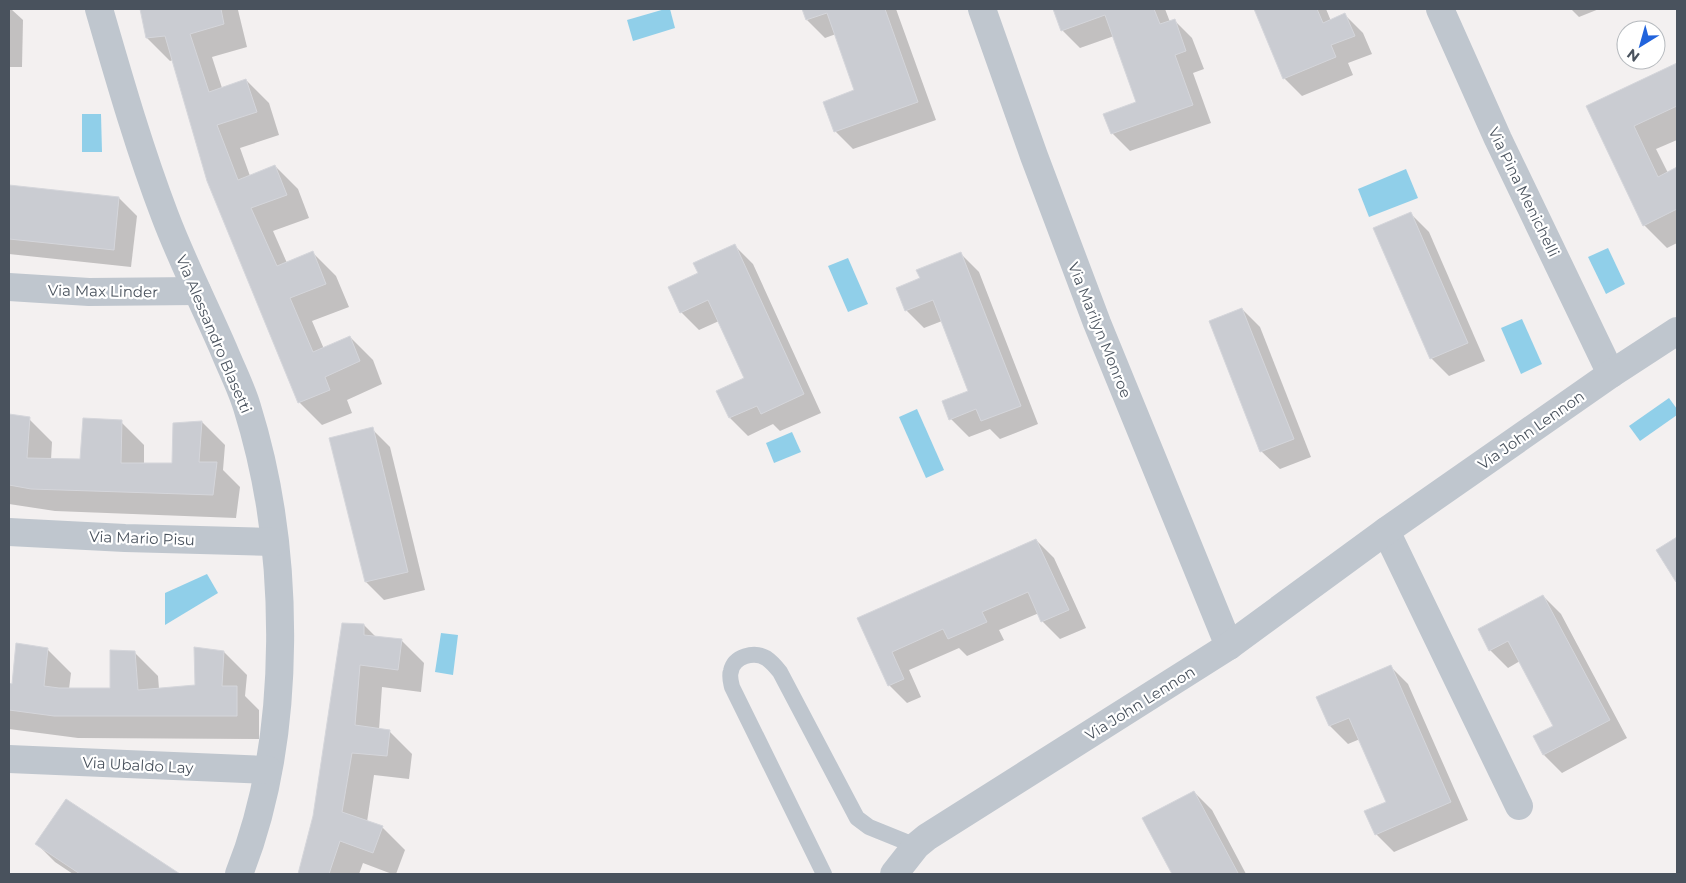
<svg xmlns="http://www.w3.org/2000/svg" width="1686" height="883" viewBox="0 0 1686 883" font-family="Montserrat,sans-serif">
<rect width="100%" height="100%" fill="#f3f0f0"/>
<g fill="#90cfe9">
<path d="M665,9H670L675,28L633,41L627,20Z"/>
<path d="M82,114H101L102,152H82Z"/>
<path d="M1406,169L1418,198L1369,217L1358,189Z"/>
<path d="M1608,248L1625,284L1606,294L1588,257Z"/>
<path d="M848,258L868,304L848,312L828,266Z"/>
<path d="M1522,319L1542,364L1521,374L1501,328Z"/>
<path d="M1669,398L1677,409V415L1640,441L1629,426Z"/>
<path d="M917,409L944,470L926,478L899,417Z"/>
<path d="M792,432L801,452L774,463L766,443Z"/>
<path d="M207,574L218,593L165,625V593Z"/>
<path d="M441,633L458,635L453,675L435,672Z"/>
</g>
<g fill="#0003">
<path d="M9,9H11L23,20L22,67H9Z"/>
<path d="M141,9H237L238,10L247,47L212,57L222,88L246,80L269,103L279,135L240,148L250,176L275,166L298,189L309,218L273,231L287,263L313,253L336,276L349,307L312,321L324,349L350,337L373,360L382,384L347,400L352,413L322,425L299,402L173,60L170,61L147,38Z"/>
<path d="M804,9H896L936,120L853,149L835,131L856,91L836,34L825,38L807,20Z"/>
<path d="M1054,9H1165L1170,22L1174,20L1192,38L1204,69L1193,73L1211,123L1130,151L1112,133L1138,103L1114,36L1080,48L1062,30Z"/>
<path d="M1255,9H1326L1331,21L1345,15L1363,33L1372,54L1348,63L1353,75L1302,96L1284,78Z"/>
<path d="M1571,9H1599L1579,17Z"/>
<path d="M1677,64V140L1656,149L1668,173L1677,168V243L1667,248L1644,225L1587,106Z"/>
<path d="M9,186L119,198L137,216L131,267L9,254Z"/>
<path d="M1411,214L1429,232L1485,361L1449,376L1431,358Z"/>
<path d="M735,246L753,264L821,413L780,431L773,424L748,436L730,418L746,378L719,321L699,330L681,312L700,274Z"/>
<path d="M961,254L979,272L1038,424L1000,439L990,429L969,437L951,419L970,391L942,321L924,328L906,310L922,279Z"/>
<path d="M1242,309L1260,327L1311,457L1280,469L1261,451Z"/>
<path d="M9,415L29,419L52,442L51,460L82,461L121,422L144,445V464H173L202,422L225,445L223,470L240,487L236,518L55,511L9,504Z"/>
<path d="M372,429L390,447L425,590L384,600L366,582Z"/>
<path d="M1036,540L1054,558L1086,628L1060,639L1042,621L1039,613L999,630L1004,640L967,656L959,648L909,670L921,697L907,703L889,685L859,619Z"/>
<path d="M1543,596L1561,614L1627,738L1562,773L1544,755L1535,737L1555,727L1520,661L1508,668L1490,650Z"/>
<path d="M364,625L376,637L401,640L424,663L421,692L382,687L379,730L389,731L412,754L409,779L374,775L367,822L382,827L405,850L396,874H392L363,863L359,874H299Z"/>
<path d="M48,650L71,673L69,689H111L135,653L158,676L159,689L196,686L224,652L247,675L245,696L259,710V739L78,738L9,729V684L13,685Z"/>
<path d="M1390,666L1408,684L1468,820L1394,852L1376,834L1388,802L1360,739L1348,744L1330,726L1318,698Z"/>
<path d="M1194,792L1212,810L1246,874H1173L1143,819Z"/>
<path d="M66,800L178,874H73L55,862L37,844Z"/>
</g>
<g fill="#caccd2" stroke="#d5d6db">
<path d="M140,9H221L224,24L190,34L209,92L246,79L257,112L217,125L238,180L275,165L287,195L251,208L277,266L313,251L326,284L290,298L313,352L350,336L360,361L325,377L330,390L298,403L207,181L165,36L146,38Z"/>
<path d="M802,9H885L918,102L834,132L823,102L854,90L827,13L806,20Z"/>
<path d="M1053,9H1154L1160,24L1175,19L1186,51L1175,55L1193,105L1111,134L1103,114L1136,102L1105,15L1061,31Z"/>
<path d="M1254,9H1317L1323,23L1345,13L1355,36L1331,45L1336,57L1283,79Z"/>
<path d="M1677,63V106L1634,126L1658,177L1677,167V209L1643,226L1586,106Z"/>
<path d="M9,185L119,197L114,250L9,239Z"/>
<path d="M1411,212L1468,343L1430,359L1373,228Z"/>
<path d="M735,244L804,394L761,414L757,406L729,418L716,391L744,378L708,300L680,313L668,287L698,273L693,263Z"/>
<path d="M961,252L1021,406L981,421L976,409L949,420L942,401L968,391L933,300L905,311L896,288L920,278L916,270Z"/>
<path d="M1242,308L1294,439L1260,452L1209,321Z"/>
<path d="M9,414L30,417L27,458L80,459L83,418L122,420L121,463H172L173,423L202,421L199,462H217L213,495L31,489L9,485Z"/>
<path d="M373,427L408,572L365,582L329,438Z"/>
<path d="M1677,537V581L1676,582L1656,550Z"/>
<path d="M1036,539L1069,610L1041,622L1028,592L982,612L987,622L948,639L943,629L892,652L904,679L888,686L857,618Z"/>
<path d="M1543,595L1610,720L1543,755L1533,736L1553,726L1508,641L1489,651L1478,629Z"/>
<path d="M342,623L364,624V635L402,639L398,670L360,665L355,725L390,730L387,756L352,753L342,812L383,826L373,853L340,841L329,874H298L313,816Z"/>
<path d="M16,643L48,648L44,686L59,688H110V650L135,651L138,690L195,685L194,647L224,651L222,686H237V716H54L9,710V683L12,684Z"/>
<path d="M1391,665L1451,802L1375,835L1364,811L1386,802L1349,718L1329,726L1316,697Z"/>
<path d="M1194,791L1238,873L1235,874H1172L1142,818Z"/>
<path d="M66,799L180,874H80L35,844Z"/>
</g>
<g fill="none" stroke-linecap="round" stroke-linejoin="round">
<path stroke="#bfc6ce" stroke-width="16" d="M824,874L732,687C731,682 729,676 731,671C734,656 754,651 766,658C772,662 776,667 780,672L857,818L869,827L916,846"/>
<g stroke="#bfc6ce" stroke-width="28">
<path d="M99,9C119,78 139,148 165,216C182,261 204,304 223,348C231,368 241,387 247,407C291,548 294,736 239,874"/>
<path d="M982,9L1034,156L1097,323L1229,646"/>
<path d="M1440,9L1498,139L1611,374"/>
<path d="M9,287L89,292L197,291"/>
<path d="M1386,531L1519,806"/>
<path d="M9,532L125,538L274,542"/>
<path d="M9,759L268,770"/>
<path d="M894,874L916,846L927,837L1229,646L1386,531L1611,374L1677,331"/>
</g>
</g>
<g text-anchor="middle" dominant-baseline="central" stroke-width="4.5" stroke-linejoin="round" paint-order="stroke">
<g font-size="15" fill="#49525d" stroke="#fff">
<text transform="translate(1524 192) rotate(64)">Via Pina Menichelli</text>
<text transform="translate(103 291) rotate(1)">Via Max Linder</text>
<text transform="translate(1100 330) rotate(68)">Via Marilyn Monroe</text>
<text transform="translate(214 334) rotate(67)">Via Alessandro Blasetti</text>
<text transform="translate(1531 430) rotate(-35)">Via John Lennon</text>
<text transform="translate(142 538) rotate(2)">Via Mario Pisu</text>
<text transform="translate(1140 703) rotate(-32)">Via John Lennon</text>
<text transform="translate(138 765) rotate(3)">Via Ubaldo Lay</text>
</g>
</g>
<rect width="1686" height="883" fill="none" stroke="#49525d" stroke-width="20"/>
<g transform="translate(1641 45) rotate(217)"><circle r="24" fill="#ffffff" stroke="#b6babe"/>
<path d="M0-4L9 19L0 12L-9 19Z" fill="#2163dc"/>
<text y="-8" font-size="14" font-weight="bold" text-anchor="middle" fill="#49525d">N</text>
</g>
</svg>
